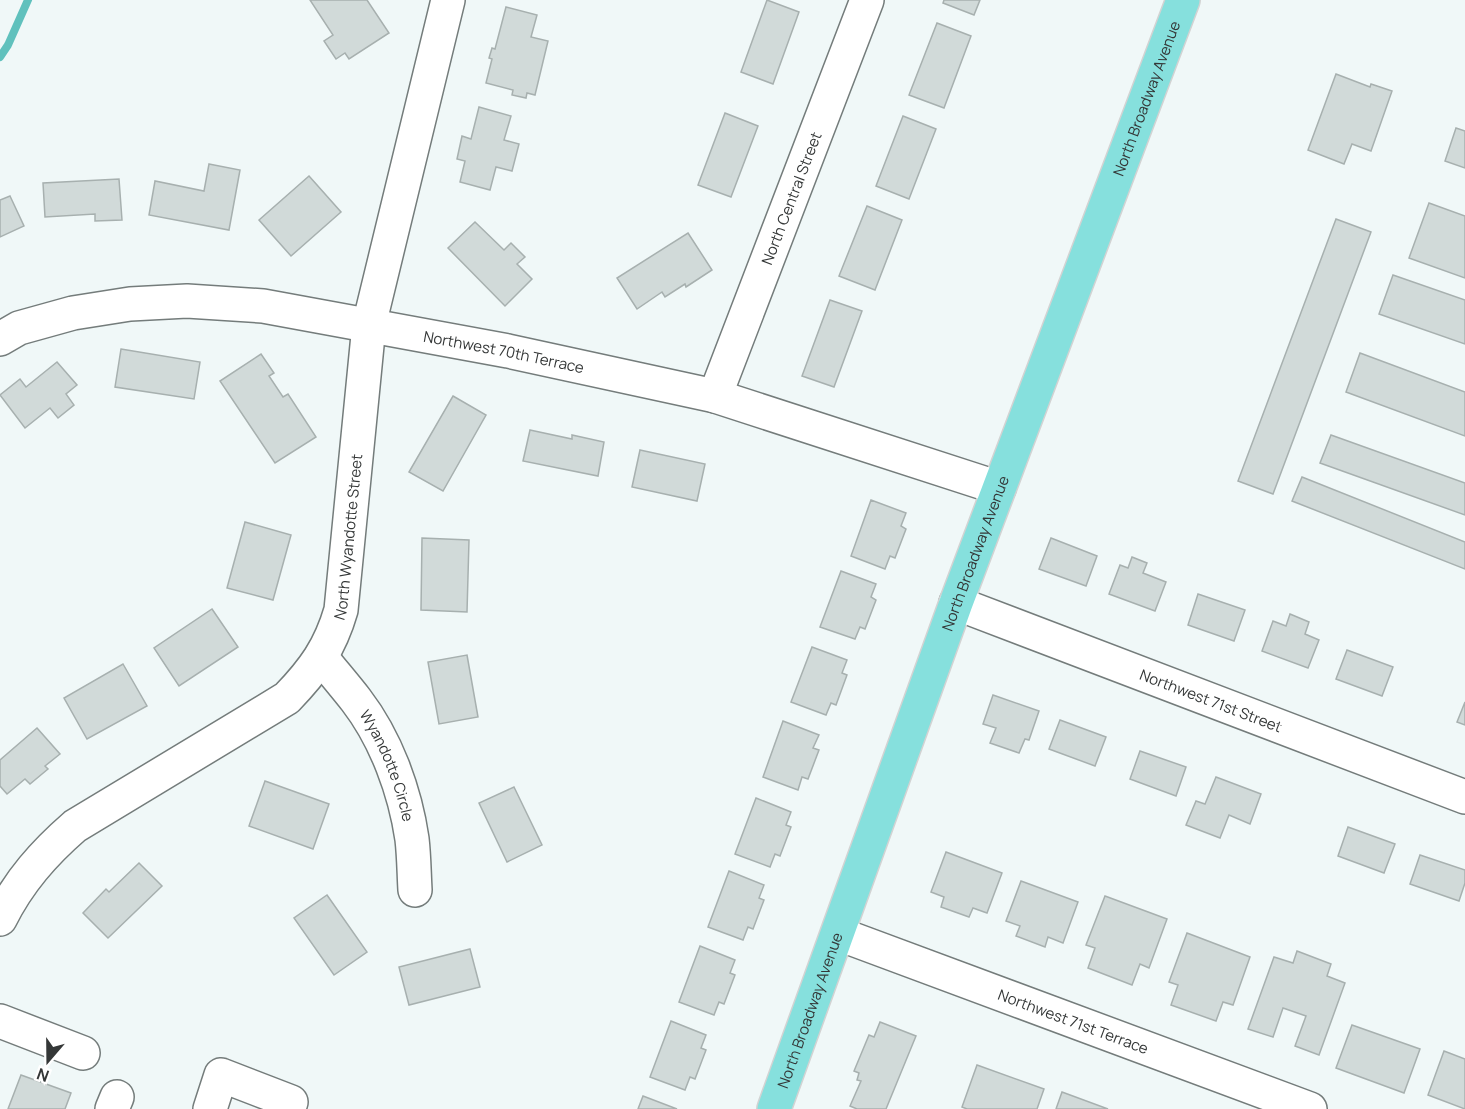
<svg xmlns="http://www.w3.org/2000/svg" width="1465" height="1109" viewBox="0 0 1465 1109" font-family="Manrope,sans-serif">
<rect width="100%" height="100%" fill="#f0f8f8"/>
<g fill="none" stroke-linecap="round" stroke-linejoin="round">
<path stroke="#60c1bd" stroke-width="8" d="M0,57L8,45L28,0"/>
</g>
<g fill="#d1dad9" stroke="#a7b0af" stroke-width="1.5">
<path d="M310,0H367L389,33L349,59L345,53L336,59L324,41L333,35Z"/>
<path d="M767,0L799,12L773,84L741,72Z"/>
<path d="M944,0H980L974,15L943,3Z"/>
<path d="M506,7L537,15L531,37L548,41L535,95L527,93L526,98L512,95L513,90L486,83L492,59L489,58L492,48L495,49Z"/>
<path d="M937,23L971,36L944,108L909,95Z"/>
<path d="M1336,74L1370,87L1371,84L1392,91L1371,151L1352,144L1344,164L1308,150Z"/>
<path d="M479,107L511,116L504,140L519,144L512,171L496,167L490,190L460,182L465,161L457,159L462,136L471,139Z"/>
<path d="M725,113L758,126L731,197L698,185Z"/>
<path d="M903,116L936,129L909,199L876,186Z"/>
<path d="M1456,128L1465,131V168L1445,161Z"/>
<path d="M209,164L240,170L229,230L149,215L155,181L204,191Z"/>
<path d="M309,176L341,212L291,256L259,220Z"/>
<path d="M119,179L122,220L95,221V214L45,217L43,183Z"/>
<path d="M10,196L24,226L0,237V200Z"/>
<path d="M1429,203L1465,216V278L1409,258Z"/>
<path d="M867,206L902,220L875,290L839,276Z"/>
<path d="M1336,219L1371,232L1273,494L1238,481Z"/>
<path d="M475,222L504,250L511,243L525,257L517,264L532,279L505,306L448,248Z"/>
<path d="M688,233L712,270L686,287L685,284L665,297L662,292L637,309L617,278Z"/>
<path d="M1393,275L1465,300V344L1379,314Z"/>
<path d="M830,300L862,311L834,387L802,376Z"/>
<path d="M121,349L200,362L194,399L115,387Z"/>
<path d="M1360,353L1465,392V436L1346,392Z"/>
<path d="M261,354L274,373L269,376L283,397L288,394L316,437L275,463L220,381Z"/>
<path d="M57,362L77,385L66,394L74,405L58,418L50,408L25,428L0,395L20,379L26,387Z"/>
<path d="M453,396L486,415L443,491L409,472Z"/>
<path d="M530,430L572,439V435L604,442L598,476L523,461Z"/>
<path d="M1331,435L1465,483V515L1320,463Z"/>
<path d="M640,450L705,464L697,501L632,487Z"/>
<path d="M1302,477L1465,542V569L1292,501Z"/>
<path d="M871,500L906,513L901,526L906,529L895,558L890,556L885,569L851,556Z"/>
<path d="M245,522L291,535L273,600L227,588Z"/>
<path d="M422,538L469,540L467,612L421,610Z"/>
<path d="M1051,538L1097,556L1086,586L1039,569Z"/>
<path d="M1132,557L1147,563L1143,573L1166,582L1155,611L1109,594L1120,565L1128,568Z"/>
<path d="M841,571L876,584L871,597L876,600L865,629L860,627L855,639L820,627Z"/>
<path d="M1198,594L1245,610L1234,641L1188,625Z"/>
<path d="M212,609L238,647L179,686L154,648Z"/>
<path d="M1290,614L1309,622L1305,634L1319,640L1308,668L1262,651L1273,621L1286,626Z"/>
<path d="M812,647L847,660L842,673L847,675L836,705L831,703L826,715L791,702Z"/>
<path d="M1347,650L1393,667L1382,696L1336,679Z"/>
<path d="M467,655L478,717L439,724L428,662Z"/>
<path d="M123,664L147,706L87,739L64,698Z"/>
<path d="M993,695L1039,711L1029,740L1025,739L1019,753L990,743L996,728L983,724Z"/>
<path d="M1465,702V725L1457,722Z"/>
<path d="M1060,720L1106,737L1095,766L1049,749Z"/>
<path d="M783,721L819,735L813,748L819,750L808,779L802,777L798,790L763,777Z"/>
<path d="M37,728L60,754L45,766L48,769L30,784L25,779L7,794L0,786V760Z"/>
<path d="M1140,751L1186,767L1176,796L1130,779Z"/>
<path d="M1216,777L1261,794L1250,824L1229,815L1220,838L1186,825L1196,801L1205,804Z"/>
<path d="M265,781L329,804L313,849L249,826Z"/>
<path d="M514,787L542,845L507,862L479,803Z"/>
<path d="M756,798L791,812L786,825L791,827L780,856L775,854L770,867L735,854Z"/>
<path d="M1348,827L1395,844L1384,873L1338,856Z"/>
<path d="M946,852L1002,873L987,913L973,908L969,917L941,907L944,897L931,892Z"/>
<path d="M1420,855L1465,870V883L1459,901L1410,884Z"/>
<path d="M139,863L162,886L108,938L83,913L106,889L109,892Z"/>
<path d="M729,871L764,885L759,898L764,900L753,929L748,927L743,940L708,927Z"/>
<path d="M1021,881L1078,902L1063,943L1048,937L1045,947L1016,936L1020,926L1006,921Z"/>
<path d="M327,895L367,952L334,975L294,918Z"/>
<path d="M1105,896L1167,919L1149,968L1140,964L1132,985L1088,968L1095,948L1086,945Z"/>
<path d="M1187,933L1250,957L1233,1005L1223,1002L1216,1021L1171,1005L1178,985L1169,982Z"/>
<path d="M700,946L735,960L730,973L735,975L724,1004L719,1002L714,1015L679,1002Z"/>
<path d="M470,949L480,987L409,1005L399,967Z"/>
<path d="M1297,951L1331,964L1327,976L1345,983L1319,1055L1295,1046L1306,1016L1283,1008L1273,1037L1248,1029L1274,957L1293,963Z"/>
<path d="M671,1021L706,1035L701,1048L706,1050L695,1079L690,1077L685,1090L650,1077Z"/>
<path d="M880,1022L916,1036L886,1109H857L850,1106L861,1081L857,1080L859,1073L854,1071L869,1035L874,1037Z"/>
<path d="M1352,1025L1420,1049L1404,1093L1336,1068Z"/>
<path d="M1444,1051L1465,1059V1109L1428,1095Z"/>
<path d="M977,1065L1044,1089L1037,1109H967L962,1107Z"/>
<path d="M21,1075L71,1093L65,1109H8Z"/>
<path d="M1062,1092L1108,1109H1056Z"/>
<path d="M643,1096L677,1109H638Z"/>
</g>
<g fill="none" stroke-linecap="round" stroke-linejoin="round">
<defs>
<g id="minor">
<path id="s1" d="M0,339L19,328L73,313L130,304L187,301L263,306L508,351L715,396L999,488"/>
<path id="s2" d="M715,396L867,0"/>
<path id="s3" d="M956,603L1465,797"/>
<path id="s4" d="M321,657C333,672 345,686 356,700C386,739 405,791 412,839C414,856 414,873 415,890"/>
<path id="s5" d="M0,919C19,881 44,853 75,826L287,698C314,670 330,648 341,610L369,325L448,0"/>
<path id="s6" d="M839,934L1310,1109"/>
<path d="M0,1021L83,1053"/>
<path d="M112,1109L117,1097"/>
<path d="M210,1109L221,1075L291,1102L288,1109"/>
</g>
<g id="major">
<path id="s7" d="M774,1109L956,603L1183,0"/>
</g>
</defs>
<use href="#minor" stroke="#747c7b" stroke-width="36"/>
<use href="#major" stroke="#d2d3d3" stroke-width="36"/>
<use href="#minor" stroke="#fff" stroke-width="33"/>
<use href="#major" stroke="#86e0dd" stroke-width="33"/>
</g>
<g text-anchor="middle" dominant-baseline="central" stroke-width="5" stroke-linejoin="round" paint-order="stroke">
<g font-size="15" fill="#343737" stroke="#fff">
<text stroke="none"><textPath href="#s7" startOffset="1077">North Broadway Avenue</textPath></text>
<text stroke="none"><textPath href="#s2" startOffset="212">North Central Street</textPath></text>
<text stroke="none"><textPath href="#s1" startOffset="514">Northwest 70th Terrace</textPath></text>
<text stroke="none"><textPath href="#s5" startOffset="546">North Wyandotte Street</textPath></text>
<text stroke="none"><textPath href="#s7" startOffset="591">North Broadway Avenue</textPath></text>
<text stroke="none"><textPath href="#s3" startOffset="273">Northwest 71st Street</textPath></text>
<text stroke="none"><textPath href="#s4" startOffset="129">Wyandotte Circle</textPath></text>
<text stroke="none"><textPath href="#s7" startOffset="105">North Broadway Avenue</textPath></text>
<text stroke="none"><textPath href="#s6" startOffset="250">Northwest 71st Terrace</textPath></text>
</g>
</g>
<g transform="translate(48 1061) rotate(200)" stroke="#ffffff" stroke-width="4.5" paint-order="stroke">
<path d="M0-4.5L10 22L0 15L-10 22Z" fill="#343737"/>
<text y="-9" font-size="16" font-weight="bold" text-anchor="middle" fill="#343737">N</text>
</g>
</svg>
